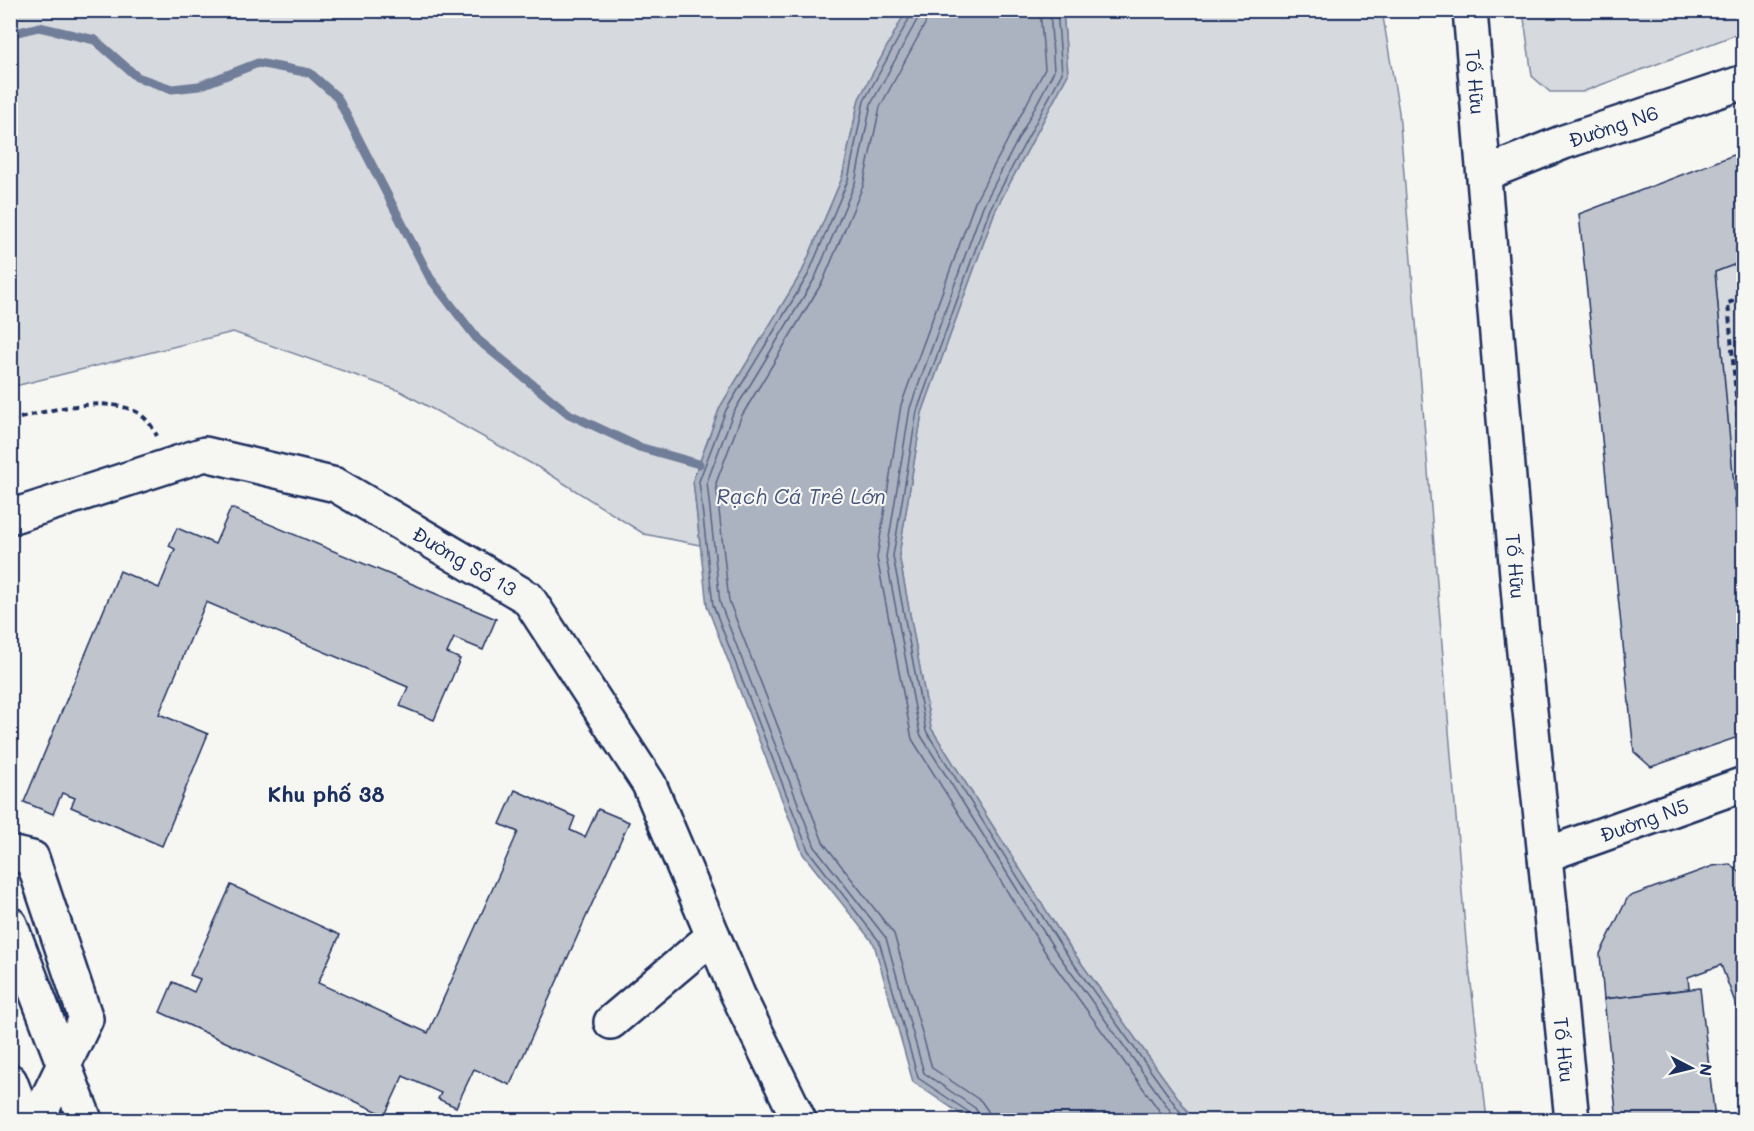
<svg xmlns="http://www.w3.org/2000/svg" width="1754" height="1131" viewBox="0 0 1754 1131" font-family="Mali,sans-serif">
<rect width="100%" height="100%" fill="#f6f6f2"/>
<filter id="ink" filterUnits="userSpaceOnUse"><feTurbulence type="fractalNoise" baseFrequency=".0167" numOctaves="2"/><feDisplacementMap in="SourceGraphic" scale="12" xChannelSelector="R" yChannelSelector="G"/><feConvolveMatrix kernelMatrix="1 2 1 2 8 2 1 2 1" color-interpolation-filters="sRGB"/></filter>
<g filter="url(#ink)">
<g fill="#d6d9dd" stroke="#78849e" stroke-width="1.5">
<path d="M854,10L905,14L859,99L842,178L802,272L720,407L693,480L700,545L644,534L543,470L400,391L233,332L11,387L10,11Z"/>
<path d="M1063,11H1382L1399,112L1466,941L1487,1120H1194L1066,942L931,728L899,555L922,413L995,211L1068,74Z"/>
<path d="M1523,11H1743V32L1582,92H1550L1532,76Z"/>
<path d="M1743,261V599L1715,272Z"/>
</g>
<path fill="#abb2c0" stroke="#717e99" stroke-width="1.5" d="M906,11H1063L1068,74L995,211L922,413L899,555L931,728L1066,942L1194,1120H970L913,1082L874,944L803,854L707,606L693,480L720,407L802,272L842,178L859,99Z"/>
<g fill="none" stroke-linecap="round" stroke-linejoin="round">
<g stroke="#556385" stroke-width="1.5">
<path d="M911,10L910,17L864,101L848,180L808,275L726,410L699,481L713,605L808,850L879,941L918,1078L970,1113L972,1120"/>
<path d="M919,10L917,20L871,104L855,183L815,278L733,413L707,482L720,603L815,847L886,938L924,1073L975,1108L979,1114L980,1120"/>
<path d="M928,10L925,24L880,107L863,186L823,281L741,417L716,483L729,601L823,842L894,934L932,1068L981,1101L988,1111L989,1120"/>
<path d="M1040,10L1045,69L975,202L901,405L877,558L912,739L1047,955L1166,1120"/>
<path d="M1050,10L1054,71L983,206L910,408L886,557L920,734L1055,950L1177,1120"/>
<path d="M1057,10L1062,73L990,209L917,411L893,556L926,731L1061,946L1186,1120"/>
</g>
<path stroke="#717e99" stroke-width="9" d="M10,34L39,27L95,40L137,77L172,89L199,86L258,63L310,73L337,97L430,278L478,340L569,414L639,447L699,464"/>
</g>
<g fill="#c0c4cd" stroke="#1b2f5e" stroke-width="1.5">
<path d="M1744,151V261L1715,272L1744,599V735L1651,767L1634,752L1579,214Z"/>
<path d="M231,508L496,619L483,650L454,638L447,653L460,659L434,720L400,706L408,687L206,602L159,714L208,734L162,846L71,807L75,798L62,793L53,814L24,802L120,571L159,588L175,549L169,546L177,528L215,544Z"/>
<path d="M515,790L575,817L570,830L585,837L598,809L629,822L510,1085L474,1069L456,1107L438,1099L441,1093L403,1076L385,1115L160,1012L173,982L194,992L200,979L190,975L231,885L340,935L318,983L428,1033L518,832L500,824Z"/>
<path d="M1730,864L1744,876V1026L1721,965L1688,977L1689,989L1604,999L1600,954L1628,897L1713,866Z"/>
<path d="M1700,988L1715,1120H1617L1604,999Z"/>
</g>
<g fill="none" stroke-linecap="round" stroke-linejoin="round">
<defs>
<g id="minor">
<path id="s1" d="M1484,174L1564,142L1744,82"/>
<path id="s2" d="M10,517L205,454L336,485L528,598L649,784L738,995L799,1120"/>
<path d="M10,853L32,858L86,1019L37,1120"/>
<path id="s3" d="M1545,855L1744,784"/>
<path d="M10,924L85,1120"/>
<path d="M611,1022L713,936"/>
<path d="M10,1081L25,1120"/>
</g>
<g id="major">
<path id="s4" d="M1470,10L1521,623L1572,1120"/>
</g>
</defs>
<use href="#minor" stroke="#1b2f5e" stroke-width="38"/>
<use href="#major" stroke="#1b2f5e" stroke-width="38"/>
<g stroke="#1b2f5e" stroke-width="4" stroke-dasharray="6 4.5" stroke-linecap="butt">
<path d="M1744,297L1728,303L1744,487"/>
<path d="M10,421C45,411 107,393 140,414C148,420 153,428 157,436"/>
</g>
<use href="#minor" stroke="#f6f6f2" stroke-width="33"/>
<use href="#major" stroke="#f6f6f2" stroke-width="33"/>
</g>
</g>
<g text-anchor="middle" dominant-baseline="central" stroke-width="4.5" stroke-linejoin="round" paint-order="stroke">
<g font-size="20" fill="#1b2f5e" stroke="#f6f6f2">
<text stroke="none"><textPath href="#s4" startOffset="72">Tố Hữu</textPath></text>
<text stroke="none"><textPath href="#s1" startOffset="138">Đường N6</textPath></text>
<text stroke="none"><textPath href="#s2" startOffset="489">Đường Số 13</textPath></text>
<text stroke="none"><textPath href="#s4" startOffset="558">Tố Hữu</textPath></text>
<text stroke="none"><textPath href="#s3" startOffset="105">Đường N5</textPath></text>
<text stroke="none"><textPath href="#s4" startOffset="1044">Tố Hữu</textPath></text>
</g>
<g font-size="21" font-style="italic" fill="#46567b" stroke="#f6f6f2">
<text x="801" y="495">Rạch Cá Trê Lớn</text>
</g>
<g font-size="21" font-weight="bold" fill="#1b2f5e" stroke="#f6f6f2">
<text x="326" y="793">Khu phố 38</text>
</g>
</g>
<rect width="1754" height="1131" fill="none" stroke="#f6f6f2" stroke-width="36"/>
<rect x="18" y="18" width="1718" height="1095" fill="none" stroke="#1b2f5e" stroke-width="2" filter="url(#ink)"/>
<g transform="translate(1691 1068) rotate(97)" stroke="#f6f6f2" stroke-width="4.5" paint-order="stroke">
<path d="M0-4.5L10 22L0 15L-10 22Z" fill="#1b2f5e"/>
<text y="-9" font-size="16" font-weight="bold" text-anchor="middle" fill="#1b2f5e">N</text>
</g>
</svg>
